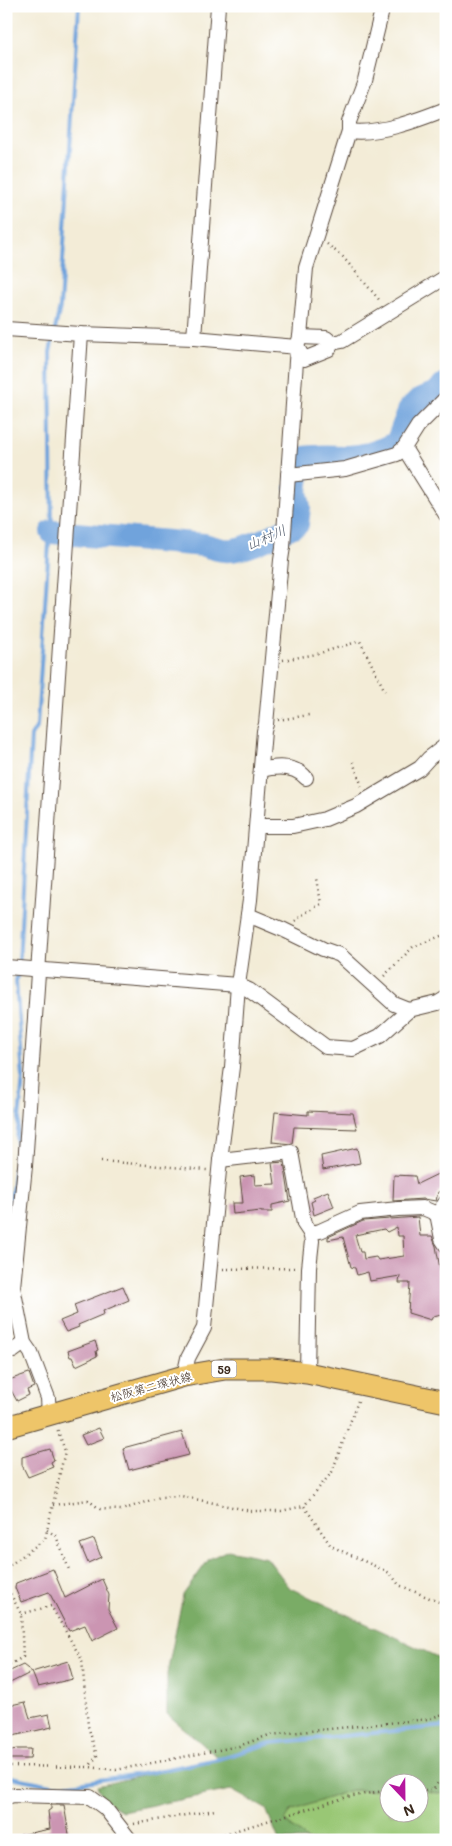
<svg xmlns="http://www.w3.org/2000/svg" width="452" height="1846" viewBox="0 0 452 1846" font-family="Mali,'Klee One',sans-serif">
<rect width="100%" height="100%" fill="#fff"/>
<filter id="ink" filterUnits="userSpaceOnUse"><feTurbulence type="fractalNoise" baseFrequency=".02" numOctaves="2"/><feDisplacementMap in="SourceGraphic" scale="10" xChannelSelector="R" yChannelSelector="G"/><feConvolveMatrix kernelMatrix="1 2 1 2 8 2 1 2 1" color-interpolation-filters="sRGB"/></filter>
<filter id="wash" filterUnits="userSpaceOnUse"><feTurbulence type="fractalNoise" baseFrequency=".0096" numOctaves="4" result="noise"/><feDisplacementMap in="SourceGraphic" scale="20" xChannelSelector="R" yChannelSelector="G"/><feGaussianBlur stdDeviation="1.12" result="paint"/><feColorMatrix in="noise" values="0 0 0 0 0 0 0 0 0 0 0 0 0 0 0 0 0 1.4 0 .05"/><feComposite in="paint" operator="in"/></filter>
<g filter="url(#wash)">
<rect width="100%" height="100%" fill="#f3ecd7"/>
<path fill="#99c775" stroke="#6a784a" d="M351,1790H389L390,1814H420V1790L444,1794L446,1792V1840H308L285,1821L291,1811Z"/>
<path fill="#7aac66" stroke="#5a6b42" d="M228,1550L267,1558L290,1588L446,1661V1792L444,1794L420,1790V1784H390L389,1790H351L291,1811L285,1821L308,1840H279L266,1809L231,1790L122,1811L105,1801L97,1786L219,1758L167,1714V1674L183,1595L209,1559Z"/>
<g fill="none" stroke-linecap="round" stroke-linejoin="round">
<g stroke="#70a3dc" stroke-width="4">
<path d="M19,964L31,736L37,726L49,544L52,532L50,352L60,307L79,6"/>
<path d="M6,1283L8,1237L23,1077L16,981L18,971"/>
<path d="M6,1293L9,1328L6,1329"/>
<path d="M6,1776L57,1786L148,1773L218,1759L271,1743L446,1726"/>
</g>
<path stroke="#70a3dc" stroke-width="24" d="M52,532L204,545C210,547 217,549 223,550C242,553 279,533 297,524L299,507L296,492L300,459C316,455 331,457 348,457C365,456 382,451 397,443L410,409L419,400L436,393L446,384"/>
</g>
<g id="blocks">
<g fill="#cb95b2" fill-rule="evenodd">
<path d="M308,1111L353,1113L357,1129L294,1127L292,1144L272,1142L275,1112L308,1115Z"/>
<path d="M357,1148L360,1163L323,1170L321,1156Z"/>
<path d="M284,1162L290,1201L272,1205V1212H261V1211L233,1214L232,1203H243L240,1177L254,1175L255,1185L275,1184L272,1163Z"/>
<path d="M446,1170V1188L438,1192L436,1201L423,1199L393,1201L394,1175L415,1176L417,1184Z"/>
<path d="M328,1191L334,1207L314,1215L311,1202L315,1200L313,1197Z"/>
<path d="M418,1217L420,1236H432L436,1246L443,1286L446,1285V1313L433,1316L431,1320L408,1313L410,1283H399L400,1276L370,1281L368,1272L357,1275L355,1268L351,1267L343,1237L328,1240V1237L363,1221ZM397,1227L398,1236H403L404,1256L378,1260L376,1257L364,1259L363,1252H360L355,1235L384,1229L387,1232Z"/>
<path d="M123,1286L129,1300L103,1311L104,1314L78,1325L79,1327L66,1332L60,1321L77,1314L74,1305Z"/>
<path d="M95,1341L98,1350L96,1351L97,1356L76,1366L72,1357H70L68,1351Z"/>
<path d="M29,1373L34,1387L27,1390L29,1395L17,1401L6,1381Z"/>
<path d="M99,1428L104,1438L86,1445L81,1435Z"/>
<path d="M182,1432L189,1455L129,1470L123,1448Z"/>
<path d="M50,1449L54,1460L51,1462L53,1467L28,1477L22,1465V1457Z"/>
<path d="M94,1539L101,1557L88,1563L80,1544Z"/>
<path d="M53,1569L65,1598L102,1579L109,1595L108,1609L118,1628L92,1641L85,1625L69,1631L49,1592L21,1602L15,1588L16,1583Z"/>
<path d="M68,1661L73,1679L38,1687L32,1672L6,1685V1673L23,1665L32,1672Z"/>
<path d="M25,1702L30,1718L49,1714L52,1727L13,1736L12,1726L6,1728V1706Z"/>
<path d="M17,1749H31L30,1759H6V1751Z"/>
<path d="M51,1805H64L70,1840H20V1835L50,1829L48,1811L51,1809Z"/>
</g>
</g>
</g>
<g filter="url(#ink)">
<use href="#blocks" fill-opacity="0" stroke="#57473a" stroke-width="1"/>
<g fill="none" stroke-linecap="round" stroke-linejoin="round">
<defs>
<g id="street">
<path d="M349,131C379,135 418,120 446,109"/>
<path d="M6,329L81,334L194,338L297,347"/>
<path d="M300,337L326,338L332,343L342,341L446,277"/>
<path d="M194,338L218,6"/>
<path d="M297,347L304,359L329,349L332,343"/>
<path d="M404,448L446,515"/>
<path d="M288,475L345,469L397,454L404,448L418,426L446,398"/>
<path d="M261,770C277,766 295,765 306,778"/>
<path d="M257,826H293L325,819L356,806L420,768L429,758L446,745"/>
<path d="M248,915L284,930L323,949L340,955L394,1004L409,1010"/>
<path d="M6,967L238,985L249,990L326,1047L353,1049L380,1036L409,1010L438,1003L446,998"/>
<path d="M220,1160L291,1152L304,1224L310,1233L312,1241L309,1268L307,1373"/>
<path d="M446,1202L437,1214L442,1239L446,1245"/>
<path d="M310,1233L320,1231L360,1213L398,1209L423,1208L437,1214"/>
<path d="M6,1351H13L24,1343"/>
<path d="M184,1376L188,1358L204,1328L220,1160L232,1067L238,985L250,900L264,731L266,724L281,560L283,547L297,347L300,337L306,268L349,131V122L365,80L383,6"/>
<path d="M49,1414L48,1398L31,1353L24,1343L13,1287L25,1166L81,334"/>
<path d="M6,1797L14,1795L90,1797L105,1808L130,1840"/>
</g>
<path id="primary" d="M6,1427L184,1376L225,1369H272L307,1373L446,1402"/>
</defs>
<use href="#street" stroke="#57473a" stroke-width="16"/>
<use href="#primary" stroke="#57473a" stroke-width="23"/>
<g stroke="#57473a" stroke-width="2.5" stroke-dasharray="1 4" stroke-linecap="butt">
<path d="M327,244L343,257L381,302"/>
<path d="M283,660L317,654L360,641L385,691"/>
<path d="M278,720L309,715"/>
<path d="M353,762L363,789"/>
<path d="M295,921L305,913L321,904L317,878"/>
<path d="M384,976L413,947L446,934"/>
<path d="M101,1161L207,1170"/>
<path d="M223,1269L297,1268"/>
<path d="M358,1401L332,1472L304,1506L331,1546L390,1573L399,1585L446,1605"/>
<path d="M53,1505L88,1500L100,1509L122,1510L160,1497L181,1496L251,1511H281L304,1506"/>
<path d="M47,1530L56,1536L70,1572"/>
<path d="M6,1568L45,1539L65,1451L57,1428"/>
<path d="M6,1585L21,1614L23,1657L6,1667"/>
<path d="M21,1614L51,1606L82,1660L88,1726L97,1756L89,1767"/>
<path d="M6,1766L89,1767L116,1770L239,1746L269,1735L428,1719L446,1713"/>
<path d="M420,1790L425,1791L434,1789L439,1781"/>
<path d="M134,1824L215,1810"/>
<path d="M216,1840L224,1834L347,1797L390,1790"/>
</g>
<use href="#street" stroke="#fff" stroke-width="14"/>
<use href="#primary" stroke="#eec569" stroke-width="21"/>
</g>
</g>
<g text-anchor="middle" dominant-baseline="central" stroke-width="4" stroke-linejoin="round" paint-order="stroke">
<rect fill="#fff" stroke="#766a62" stroke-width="1" x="211.5" y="1360.5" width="25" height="17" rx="4"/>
<g font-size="11" font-weight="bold" fill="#3b2a1e">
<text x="224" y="1369">59</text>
</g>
<g font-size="12" fill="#3b2a1e" stroke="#fff">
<text transform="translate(151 1386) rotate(-15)">松阪第二環状線</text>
</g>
<g font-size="14" font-style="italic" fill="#505a6a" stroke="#fff">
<text transform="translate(266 537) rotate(-23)">山村川</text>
</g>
</g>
<rect width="452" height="1846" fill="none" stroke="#fff" stroke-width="25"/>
<g transform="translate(404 1798) rotate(158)"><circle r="24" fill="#ffffff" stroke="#b1aaa5"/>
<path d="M0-4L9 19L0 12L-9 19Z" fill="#b5179e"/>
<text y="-8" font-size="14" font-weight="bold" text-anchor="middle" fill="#3b2a1e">N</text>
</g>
</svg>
